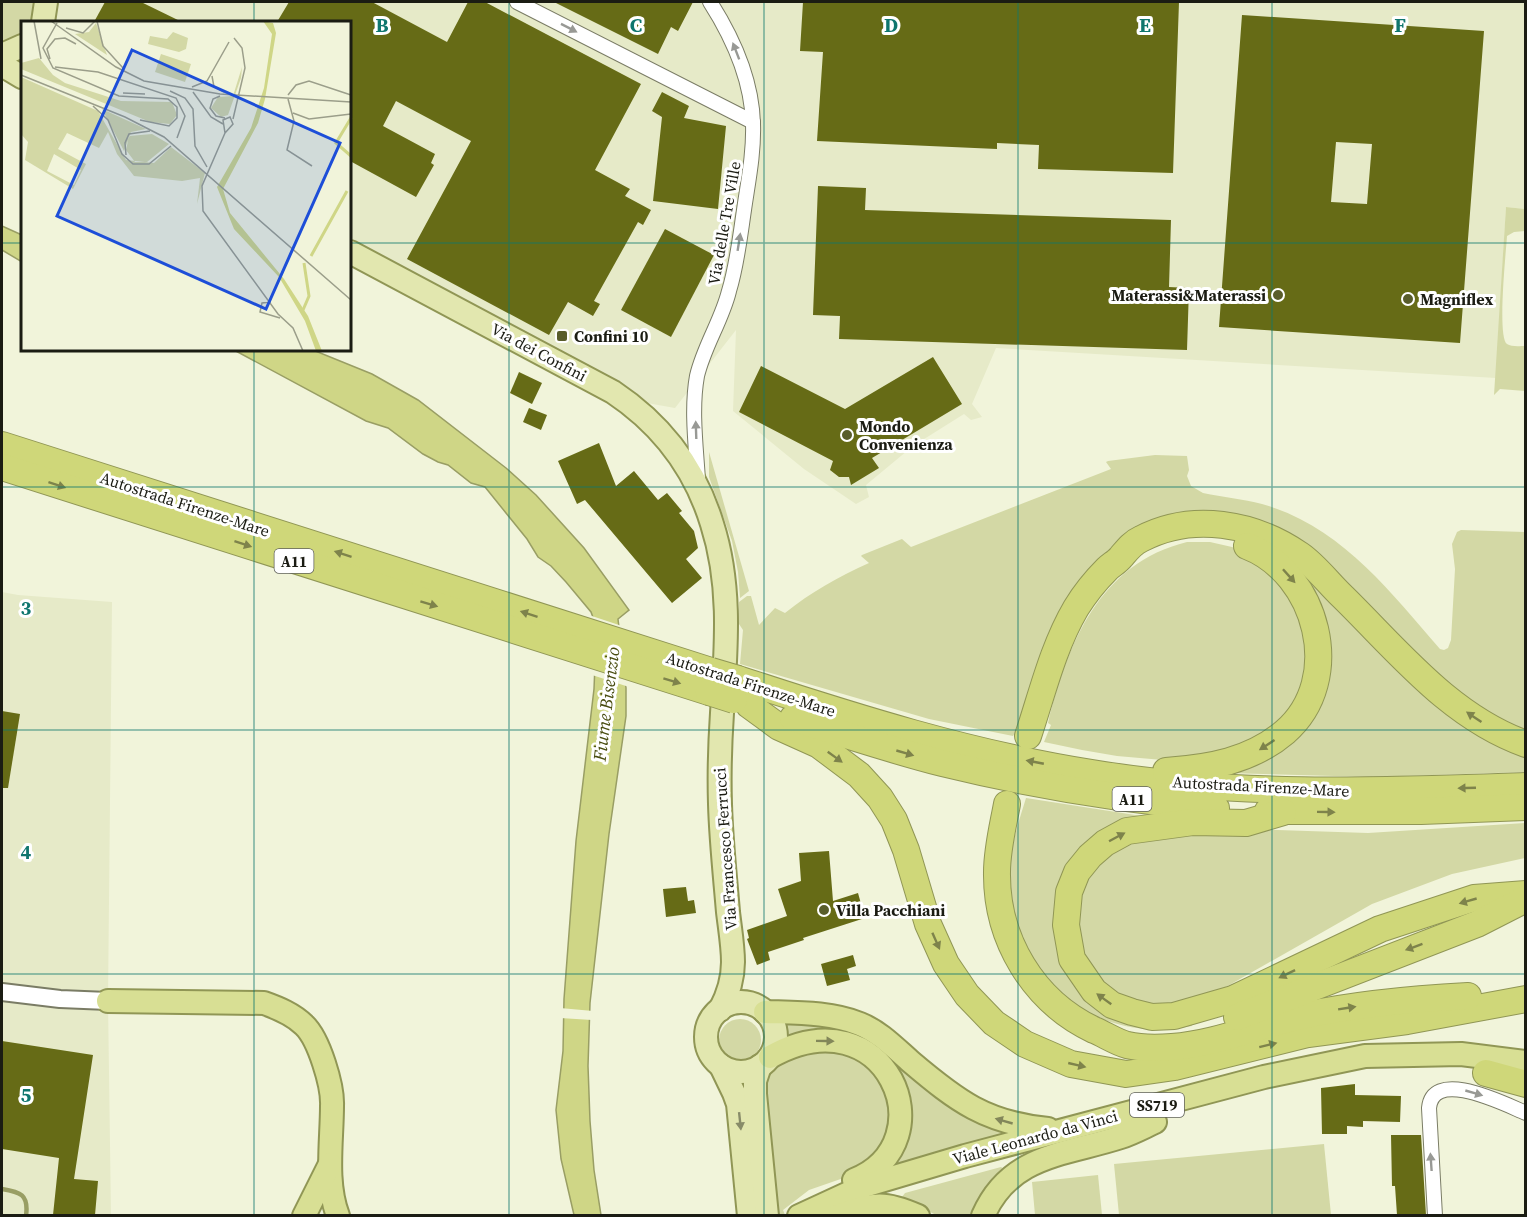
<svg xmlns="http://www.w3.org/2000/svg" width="1527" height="1217" viewBox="0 0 1527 1217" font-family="'Source Serif 4',serif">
<rect width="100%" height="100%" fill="#f1f4da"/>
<g fill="#e6eac8">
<path d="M55,2H1525V209L1506,207L1496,378L996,348L972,404L982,417L971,420L964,414L913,446L866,485L869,497L856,504L804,469L733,411L736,330L675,408L647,403L350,238V22H51Z"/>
<path d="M2,592L18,595L112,602L108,1001L111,1215H2Z"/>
</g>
<g fill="#d3d8a5">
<path d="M2,2H35L30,22H22V33L2,44Z"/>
<path d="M1506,207L1525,209V231L1514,232L1507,236C1506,252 1497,337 1507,344C1511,347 1520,346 1525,346V391L1500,389L1494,395Z"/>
<path d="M709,452L749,591L740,598L738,572L732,541L709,477Z"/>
<path d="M1155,455L1187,456L1189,470L1187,476L1191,486L1203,493C1223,497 1243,499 1262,504C1340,526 1389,590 1440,649L1444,650L1448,648L1451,640L1455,569L1452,544L1457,532L1461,530L1525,532V738L1494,723L1259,527L1127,539L1013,736L929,719L740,664L743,630L739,624V602L747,596H751L759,625L775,608L785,613C811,592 838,577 869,563L861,556L862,555L902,539L911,547L1111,469L1106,462L1108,461Z"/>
<path d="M1187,542H1210L1232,547L1250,554L1281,576L1311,642L1299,703L1254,745L1174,761L1117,756L1082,750L1044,742L1051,725L1048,723C1067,644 1100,563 1187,542Z"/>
<path d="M1270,548L1525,752V772L1371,777L1225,773L1323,681Z"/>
<path d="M1026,798L1148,817L1080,857L1075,978L1191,1020L1192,1026C1093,1046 1014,978 1010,878C1009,850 1018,824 1026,798Z"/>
<path d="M1525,823V858L1452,874L1372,904L1203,1000L1160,1010L1103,990L1074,937L1084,878L1123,841L1247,829L1368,833Z"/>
<path d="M780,1017L848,1025L1010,1133L893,1170L887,1061L788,1042Z"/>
<circle cx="740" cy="1040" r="21"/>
<path d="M811,1047L862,1057L891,1097L889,1138L858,1173L809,1190L783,1210L785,1215H771L762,1079L775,1064Z"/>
<path d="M1324,1144L1331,1215H1119L1114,1164Z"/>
<path d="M1001,1167L1004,1169L975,1215H936L902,1197L905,1193Z"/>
<path d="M1098,1175L1102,1215H1035L1032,1182Z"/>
</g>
<g fill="#cfd686" stroke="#999e64" stroke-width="1.5">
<path d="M2,226L22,235V262L2,250Z"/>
<path d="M234,350H313L372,374L418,400L506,468L536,495L584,548L629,610L618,619L626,688V716L609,834L590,1003L588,1066L590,1121L594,1170L601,1215H574L561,1159L556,1110L563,1051L564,999L576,841L594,689L596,640L595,623L591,612L566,582L551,566L538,557L527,539L485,487L471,483L448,465L438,462L423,454L388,428L366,421Z"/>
</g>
<g fill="#f1f4da">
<path d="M589,615L622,626L629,687L592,675L593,640Z"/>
<path d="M560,1008L593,1011L592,1020L560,1018Z"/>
</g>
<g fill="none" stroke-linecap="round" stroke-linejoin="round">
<path stroke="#999e64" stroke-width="4.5" d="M2,1189C20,1192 29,1194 26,1216"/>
</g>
<g fill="#666b16" fill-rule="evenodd">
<path d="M105,2H141L182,22H94Z"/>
<path d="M289,2H372L447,42L468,2H485L641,84L595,170L630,189L625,196L651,210L643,225L638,222L594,301L600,304L593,316L568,302L549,335L407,259L471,141L396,101L383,126L435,154L431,163L434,165L416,197L350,161V22H277Z"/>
<path d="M554,2H693L678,31L671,27L658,54Z"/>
<path d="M803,2H1179L1173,173L1038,169L1039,145L997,143V149L817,141L823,52L800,51Z"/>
<path d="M1242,15L1484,31L1460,343L1219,327ZM1336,142L1372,144L1367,204L1331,202Z"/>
<path d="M662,92L689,106L684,118L726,126L718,209L653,201L662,117L652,111Z"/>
<path d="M818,186L866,188L865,210L1171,220L1169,287L1189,288L1187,350L839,339L840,316L813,315Z"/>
<path d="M665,229L714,255L671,337L621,310Z"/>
<path d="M933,357L962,404L872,458L879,468L851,485L849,477H839L830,470L833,461L739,412L761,366L845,409Z"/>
<path d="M519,372L542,383L532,404L510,393Z"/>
<path d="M529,408L547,415L541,430L523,422Z"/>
<path d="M599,443L616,486L634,471L658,500L667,493L682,511L679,513L694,531L698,548L686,559L702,578L672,603L585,500L577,504L558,461Z"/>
<path d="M2,711L20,714L8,788H2Z"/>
<path d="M829,851L833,901L858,893L865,918L803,938L804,940L768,952L770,960L757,965L747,939L749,938L747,930L787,916L778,889L801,881L799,853Z"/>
<path d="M686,887L688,901L694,900L696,913L666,917L663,889Z"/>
<path d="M853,955L856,966L847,969L850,980L827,986L821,964Z"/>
<path d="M2,1041L93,1055L74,1179L98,1181L95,1215H53L59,1158L2,1149Z"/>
<path d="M1355,1084V1095L1401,1096L1400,1122L1363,1121V1127L1347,1126V1134H1322L1321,1088Z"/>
<path d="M1391,1135H1421L1426,1215H1397L1395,1186H1392Z"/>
</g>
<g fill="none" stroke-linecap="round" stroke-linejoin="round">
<defs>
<g id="minor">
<path d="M517,2L753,122"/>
<path d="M698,480C696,447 691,409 697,376C704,346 722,320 729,291C737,265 740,237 744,210C748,182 754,153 753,124C752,80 733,38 710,2"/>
<path d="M1435,1216L1429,1108C1433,1067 1506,1105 1526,1113"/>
</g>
<path id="tertiary" d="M2,992L60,999L108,1001"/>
<g id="primary">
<path d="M43,22L46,2"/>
<path d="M2,55L22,46"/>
<path d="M2,65L22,77"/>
<path d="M350,252L613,392C661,424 695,468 712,524C732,586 726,649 722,713C720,743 719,773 720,804C721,840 725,876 728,912C730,929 733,946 733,962C733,980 728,995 720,1010"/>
<circle cx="741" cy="1037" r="35"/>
<path d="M721,1066L734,1093L738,1104L749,1216"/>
<path d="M760,1066L755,1081V1094L767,1216"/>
</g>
<g id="trunk">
<path d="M108,1001L264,1003C278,1008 293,1014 304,1025C319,1039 333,1086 332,1106C332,1141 325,1182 338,1216"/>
<path d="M765,1012C796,1013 831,1012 860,1024C880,1032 895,1048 911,1062C957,1101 986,1123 1048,1129"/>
<path d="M770,1057C886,991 949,1142 854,1180"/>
<path d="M304,1216L330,1164"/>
<path d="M799,1216L864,1186L965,1156L1264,1077L1365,1056L1461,1054L1526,1062"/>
<path d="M837,1216C874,1204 882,1200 918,1216"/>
<path d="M983,1216C1010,1154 1066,1155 1121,1137C1133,1133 1144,1127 1155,1122"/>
</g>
<g id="motorway">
<path d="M2,445L711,671"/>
<path d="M2,467L709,692"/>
<path d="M738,679C854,717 971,754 1092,773C1235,797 1381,791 1526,786"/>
<path d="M749,705L779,727L819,745L859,775L880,798L894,820L906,850L928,924L946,964L967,995L994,1023L1025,1044L1071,1064L1126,1074L1175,1067L1308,1034L1407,1021L1526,999"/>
<path d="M793,718C842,734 891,750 942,763C1032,785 1124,800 1216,808"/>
<path d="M1028,736C1042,694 1053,647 1076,608C1084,595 1096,580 1107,569C1111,565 1117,562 1121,557C1127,550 1132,543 1141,539C1192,512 1254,523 1300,555C1316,566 1329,584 1343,597C1398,651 1450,717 1526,744"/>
<path d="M1166,771C1209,768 1251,761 1285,732C1346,679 1317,573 1247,546"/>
<path d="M1007,804C1003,826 997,849 997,872C996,939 1033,1001 1094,1030C1104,1034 1116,1042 1127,1045C1140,1048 1159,1048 1172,1047C1216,1044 1258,1025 1301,1016C1356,1004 1412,999 1468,996"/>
<path d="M1268,811H1421L1526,807"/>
<path d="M1283,812L1246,823L1193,822L1127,831L1105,843L1090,856L1077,872L1069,892L1066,925L1072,959L1094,991L1112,1005L1132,1012L1152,1017L1174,1016L1233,999L1380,929L1474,898L1526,894"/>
<path d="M1237,1017L1477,924L1526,899"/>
<path d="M1486,1073L1526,1084"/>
</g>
</defs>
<use href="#minor" stroke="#7a7c65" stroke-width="16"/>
<use href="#tertiary" stroke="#7a7c65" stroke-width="20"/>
<use href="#primary" stroke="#909655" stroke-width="26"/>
<use href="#trunk" stroke="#909655" stroke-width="26"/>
<use href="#motorway" stroke="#909655" stroke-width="28"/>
<use href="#minor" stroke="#fff" stroke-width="14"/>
<use href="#tertiary" stroke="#fff" stroke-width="16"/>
<use href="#primary" stroke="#e2e7af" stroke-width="22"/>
<use href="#trunk" stroke="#d8df94" stroke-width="22"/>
<use href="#motorway" stroke="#cfd779" stroke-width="26"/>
<defs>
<g id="motorway-bridge">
<path d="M711,671L738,679"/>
<path d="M709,692L734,700"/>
</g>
</defs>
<use href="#motorway-bridge" stroke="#909655" stroke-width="28" stroke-linecap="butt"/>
<use href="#motorway-bridge" stroke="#cfd779" stroke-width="26"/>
</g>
<defs><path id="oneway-solid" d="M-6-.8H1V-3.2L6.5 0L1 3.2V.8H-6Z" transform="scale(1.5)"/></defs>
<g fill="#989995">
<use href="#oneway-solid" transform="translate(569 28) rotate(27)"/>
<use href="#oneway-solid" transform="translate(736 51) rotate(-111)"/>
<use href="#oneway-solid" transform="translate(739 242) rotate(-81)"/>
<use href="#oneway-solid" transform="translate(696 430) rotate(-92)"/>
<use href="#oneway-solid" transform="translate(1474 1093) rotate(16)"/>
<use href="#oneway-solid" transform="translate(1431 1162) rotate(-94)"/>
</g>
<g fill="#7e834b">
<use href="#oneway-solid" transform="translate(57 485) rotate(18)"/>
<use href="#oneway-solid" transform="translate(243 544) rotate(18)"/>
<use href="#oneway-solid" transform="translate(343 554) rotate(-162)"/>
<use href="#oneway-solid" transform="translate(1289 576) rotate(48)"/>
<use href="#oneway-solid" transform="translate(429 604) rotate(17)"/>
<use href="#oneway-solid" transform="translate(529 614) rotate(-162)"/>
<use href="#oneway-solid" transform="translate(672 681) rotate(17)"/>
<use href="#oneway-solid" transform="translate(1474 717) rotate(-146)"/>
<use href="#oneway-solid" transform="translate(1267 745) rotate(147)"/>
<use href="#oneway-solid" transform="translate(905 753) rotate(16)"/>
<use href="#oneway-solid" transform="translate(835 757) rotate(36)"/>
<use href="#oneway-solid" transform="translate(1035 762) rotate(-169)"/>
<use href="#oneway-solid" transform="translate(1467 788) rotate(178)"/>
<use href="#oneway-solid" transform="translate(1326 812) rotate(1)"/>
<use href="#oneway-solid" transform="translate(1117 837) rotate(-28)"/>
<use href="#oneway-solid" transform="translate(1468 901) rotate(164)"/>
<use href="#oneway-solid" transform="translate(936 941) rotate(66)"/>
<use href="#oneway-solid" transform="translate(1414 947) rotate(160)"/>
<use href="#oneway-solid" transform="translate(1287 974) rotate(154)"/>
<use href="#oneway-solid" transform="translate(1104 999) rotate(-144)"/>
<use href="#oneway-solid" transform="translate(1347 1008) rotate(-9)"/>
<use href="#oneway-solid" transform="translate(1268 1045) rotate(-14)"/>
<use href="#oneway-solid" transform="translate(1077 1065) rotate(13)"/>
</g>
<g fill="#83875a">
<use href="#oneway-solid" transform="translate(825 1041) rotate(1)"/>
<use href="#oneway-solid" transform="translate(1004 1121) rotate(-164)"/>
</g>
<use fill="#888c69" href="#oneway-solid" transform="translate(740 1121) rotate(84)"/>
<path fill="none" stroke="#0f766e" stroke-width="1.5" stroke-opacity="0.55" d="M254,2V22M509,2V1216M764,2V1216M1018,2V1216M1272,2V1216M2,243H22M350,243H1526M254,350V1216M2,487H1526M2,730H1526M2,974H1526"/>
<g fill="#595d2b" stroke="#fff" stroke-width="2">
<circle cx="1278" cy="295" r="6"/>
<circle cx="1408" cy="299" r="6"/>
<rect x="556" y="330" width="12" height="12" rx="3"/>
<circle cx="847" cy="435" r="6"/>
<circle cx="824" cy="910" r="6"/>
</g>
<g text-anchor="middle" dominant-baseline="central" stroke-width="6" stroke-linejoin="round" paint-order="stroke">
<g fill="#fff" stroke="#5f605a" stroke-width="1.5">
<rect x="274.5" y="549" width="39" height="24" rx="4.5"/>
<rect x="1112.5" y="787" width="39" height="24" rx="4.5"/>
<rect x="1130" y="1093" width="54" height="24" rx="4.5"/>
</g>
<g font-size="15" font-weight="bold" fill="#1b1c13">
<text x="294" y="561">A11</text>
<text x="1132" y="799">A11</text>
<text x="1157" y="1105">SS719</text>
</g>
<g font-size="16" fill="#1b1c13" stroke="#fff">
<text transform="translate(724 223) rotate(-80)">Via delle Tre Ville</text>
<text transform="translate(539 352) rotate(28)">Via dei Confini</text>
<text transform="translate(185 504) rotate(18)">Autostrada Firenze-Mare</text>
<text transform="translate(751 684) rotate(18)">Autostrada Firenze-Mare</text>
<text transform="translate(1261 786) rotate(3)">Autostrada Firenze-Mare</text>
<text transform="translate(725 849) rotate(-94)">Via Francesco Ferrucci</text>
<text transform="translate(1035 1137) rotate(-15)">Viale Leonardo da Vinci</text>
</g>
<g font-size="16" font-weight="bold" fill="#1b1c13" stroke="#fff" text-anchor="start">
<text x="1266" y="295" text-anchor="end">Materassi&amp;Materassi</text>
<text x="1420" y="299">Magniflex</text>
<text x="574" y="336">Confini 10</text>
<text x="859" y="426">Mondo<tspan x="859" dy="18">Convenienza</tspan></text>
<text x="836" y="910">Villa Pacchiani</text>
</g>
<g font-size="18" font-style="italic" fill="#484c0f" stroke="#fff">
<text transform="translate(606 704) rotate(-83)">Fiume Bisenzio</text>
</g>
</g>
<g transform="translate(21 21)">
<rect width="330" height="330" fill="#f1f4da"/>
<path d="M75,2L86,34L54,13L68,11ZM152,11L167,17L165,28L158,31L127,23L129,15L146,18ZM140,33L170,43L164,61L134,51ZM18,37L32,54L44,62L100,80L151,81L156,94L149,103L129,101L0,48V42ZM221,46L220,57L207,94L200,96L190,87L197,76L212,75ZM0,56L77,90L105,139L133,142L150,126L184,152L176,183L179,157L161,160L113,155L96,133L87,111L78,127L46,112L37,128L65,143L52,168L4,139L7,121L0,113ZM33,133L60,149L53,164L26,150ZM81,88L125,108L110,111L103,130ZM131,113L148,123L126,141H114L105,129L108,115Z" fill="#d3d8a5" fill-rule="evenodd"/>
<path d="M242,0L252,2L255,12L244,78L237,102L202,168L209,192L263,258L287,295L301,330H295L284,300L258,256L213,208L196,166L230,107L243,67L251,13Z" fill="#cfd686"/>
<path fill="none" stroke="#cfd686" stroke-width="3" d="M330,97L315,122L330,135M290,235L326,170M282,289L288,275L283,242"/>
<path fill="none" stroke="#9b9e8a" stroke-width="1.5" d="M13,0L20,38M30,0L95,46L123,60L199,73L330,81M76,0L82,25L102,47M36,2L22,27L32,47L98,75L147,78L156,86V97L148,105L119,99M45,7L62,12L74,0M29,38L26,28L34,18L44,17L55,23M34,46L77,51L155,77L164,95L156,117M0,54L104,96L143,116L330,279M191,55L193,66L203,71M171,66L186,60L208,21M149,70L164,77L172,88L174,125L186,146M172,71L190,96L202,103M102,72L124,73M267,74L275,64L288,60L330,74M199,75L192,78L189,87L195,95L204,97M267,78L273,100L266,129L291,145M72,85L87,99L101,133L112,143H128L150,125M272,92L288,98L330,93M212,98L224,47L221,27L213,17M204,112L212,103L209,96L202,99L204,112L181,165L182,190L257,293L272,307L282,330M105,134L104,122L108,113L129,110M250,281L241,282L239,291L259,297"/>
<path fill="#1d4ed8" fill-opacity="0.15" stroke="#1d4ed8" stroke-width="3" d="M111,29L319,122L245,288L36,195Z"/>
<rect width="330" height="330" fill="none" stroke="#1b1c13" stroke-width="3"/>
</g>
<g font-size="20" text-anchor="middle" font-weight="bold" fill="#0f766e" stroke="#fff" stroke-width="6" stroke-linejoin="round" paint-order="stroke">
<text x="382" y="32">B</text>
<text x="636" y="32">C</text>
<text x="891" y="32">D</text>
<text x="1145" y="32">E</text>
<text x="1400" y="32">F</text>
<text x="26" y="615">3</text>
<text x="26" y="859">4</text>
<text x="26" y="1102">5</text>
</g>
<rect width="1527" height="1217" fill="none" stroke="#1b1c13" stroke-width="6"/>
</svg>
